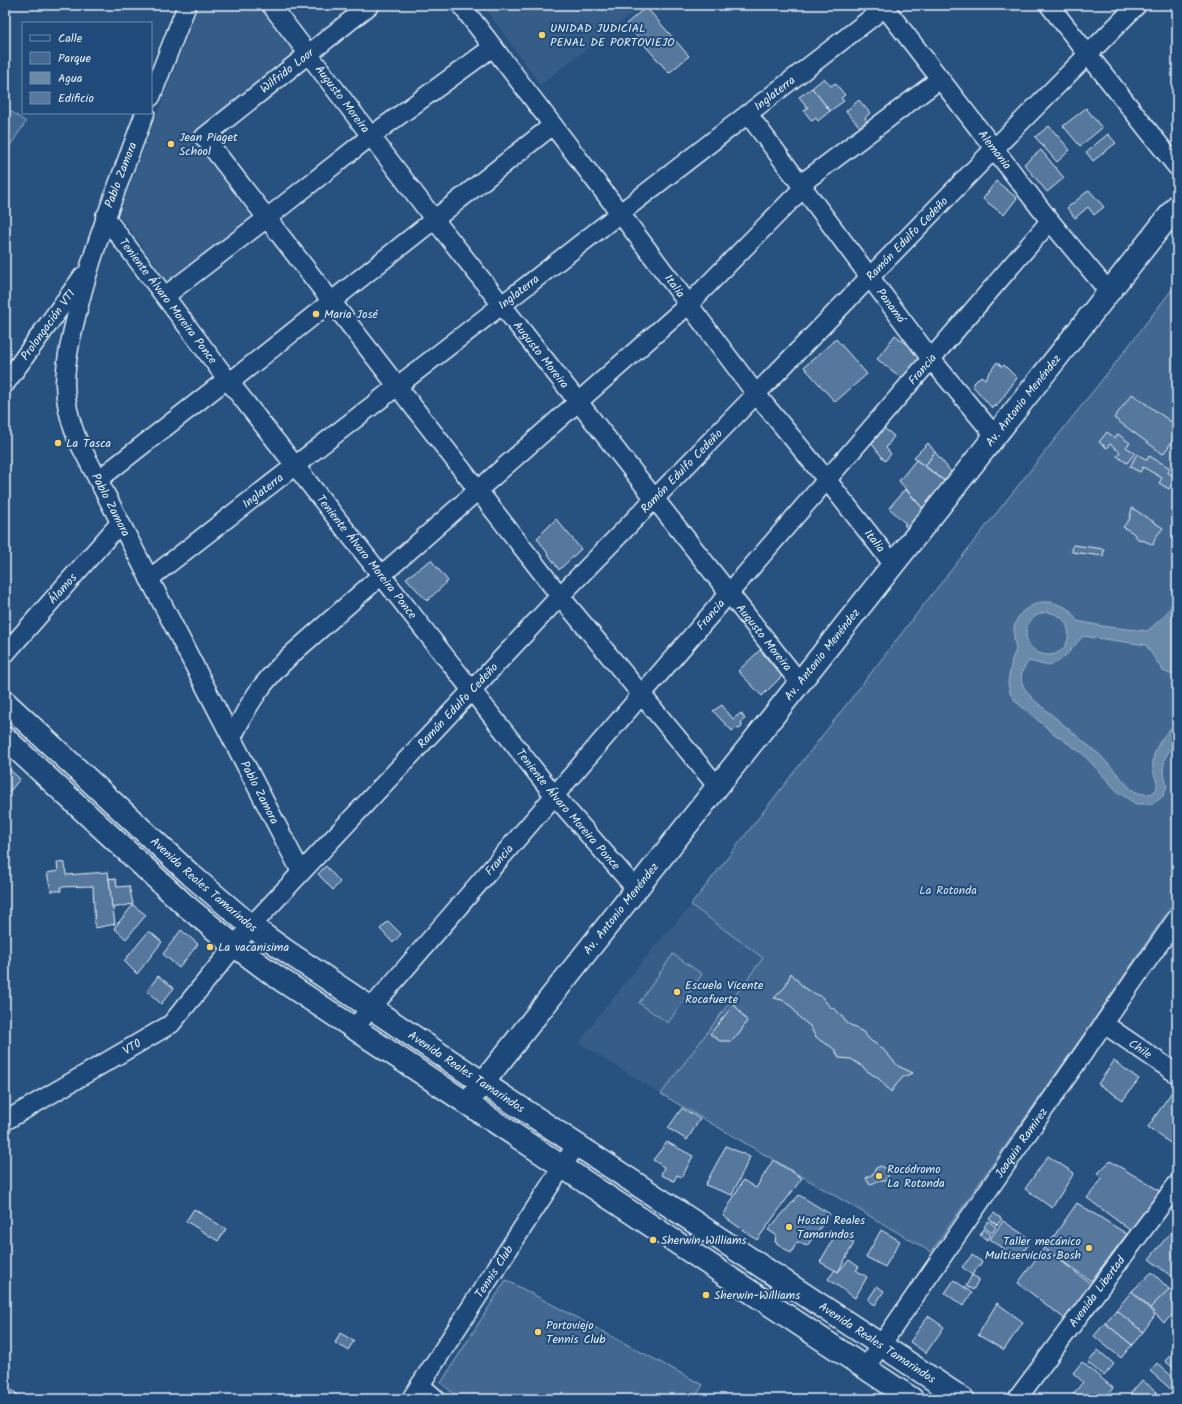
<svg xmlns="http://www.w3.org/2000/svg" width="1182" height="1404" viewBox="0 0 1182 1404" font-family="Kalam,sans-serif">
<rect width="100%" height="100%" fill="#27517f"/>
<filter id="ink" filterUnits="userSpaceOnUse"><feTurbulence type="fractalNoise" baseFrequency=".025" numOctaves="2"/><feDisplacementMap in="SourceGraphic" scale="8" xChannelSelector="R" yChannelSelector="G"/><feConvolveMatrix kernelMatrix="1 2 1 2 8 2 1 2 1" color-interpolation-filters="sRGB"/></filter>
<g filter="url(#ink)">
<g fill="#355d88">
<path d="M199,5H259L295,52L198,131L195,136V141L198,146L251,217L168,282L119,214Z"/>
<path d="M483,5H643L540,85Z"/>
<path d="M691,906L763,958L661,1094L579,1043L590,1027L658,942Z"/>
</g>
<g fill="#436891" stroke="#96acc4">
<path d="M5,107L26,122L5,153Z"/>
<path d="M1177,283V898L1093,1021L931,1252L661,1094L763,958L691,905L929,598L1113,366Z"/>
<path d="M673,954L702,974L668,1023L639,1003Z"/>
<path d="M506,1280L703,1385L694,1399H460L441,1383Z"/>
</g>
<path fill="#6b8aaa" stroke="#9db3c9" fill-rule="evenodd" d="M1177,590V677L1163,671L1146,645L1083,636C1073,646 1061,667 1044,665C1039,664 1034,662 1029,661C1015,677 1022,687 1034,700L1101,756L1132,790C1139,794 1154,798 1157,787C1158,781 1153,774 1153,768C1151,750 1164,734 1177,722V739L1165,758L1163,770L1167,786L1163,796L1153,804H1136L1119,793L1082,753L1053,733L1016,702L1010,693L1008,683L1012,659L1016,650L1014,638V627L1017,619L1023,611L1031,606L1041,602H1051L1065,607L1070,611L1077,621L1108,627L1147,631C1164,617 1171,612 1177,590ZM1047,612C1081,617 1071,662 1042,654C1035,652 1029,647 1027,640C1023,625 1033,614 1047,612Z"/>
<g fill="#57789d" stroke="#e8f1f8">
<path d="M646,7L689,56L669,73L626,24Z"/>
<path d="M824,78L831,86L835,83L845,95L841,98L844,101L830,111L812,88Z"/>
<path d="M812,88L830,111L818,121L816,118L812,121L804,111L808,108L799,97Z"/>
<path d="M859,100L870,113L865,118L867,121L860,127L846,111Z"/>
<path d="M1086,108L1102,128L1080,146L1063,126Z"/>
<path d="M1049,126L1070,150L1057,162L1035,137Z"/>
<path d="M1108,134L1116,143L1093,161L1086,152Z"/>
<path d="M1041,150L1064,178L1047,192L1024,164Z"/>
<path d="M996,181L1017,198L1004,215L983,199Z"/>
<path d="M1089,190L1104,207L1094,215L1088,207L1075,218L1067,208Z"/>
<path d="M895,335L921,355L903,379L877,359Z"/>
<path d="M836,339L867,374L835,402L804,367Z"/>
<path d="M997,362L1002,367L1004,365L1017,378L996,407L995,405L992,408L972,385L981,376L985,379Z"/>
<path d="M1132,394L1177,426V435L1163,454L1114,418Z"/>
<path d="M884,428L894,436L886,448L891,454L885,461L872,444Z"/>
<path d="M1107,432L1115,438L1118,434L1130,443L1126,447L1135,453L1127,463L1117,456L1120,452L1110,444L1107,448L1099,442Z"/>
<path d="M928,443L935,452L925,466L916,460L914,457Z"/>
<path d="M935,452L952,473L946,482L925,466Z"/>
<path d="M1137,454L1147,460L1149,456L1170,468L1168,473L1176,477L1169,489L1159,483L1162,478L1143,467L1140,472L1130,467Z"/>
<path d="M916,460L946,482L926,512L899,481Z"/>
<path d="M905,489L926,512L909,530L904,525L906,524L889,508Z"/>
<path d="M1132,508L1163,528L1155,538L1153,545L1145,541L1139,540L1132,532L1123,527L1129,520Z"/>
<path d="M556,519L581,549L559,570L537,538Z"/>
<path d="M1073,545L1104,549L1103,556L1072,552Z"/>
<path d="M431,560L448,581L427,601L406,578Z"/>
<path d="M760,650L782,676L762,696L738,671Z"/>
<path d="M722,705L733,719L741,713L745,719L741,722L742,725L741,728L738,729L736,728L732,731L713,711Z"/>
<path d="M7,767L20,779L5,797V769Z"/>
<path d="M57,862L65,863L66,875L108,872L115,924L95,928L93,886L60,887L61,891H51L47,873L58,871Z"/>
<path d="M326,866L340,882L333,890L318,874Z"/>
<path d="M109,878L116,879L117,887L129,886L133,904L112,908Z"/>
<path d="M133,905L146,915L126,939L114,928Z"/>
<path d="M388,921L401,934L393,943L380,929Z"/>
<path d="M181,930L198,944L179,968L163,954Z"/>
<path d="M149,931L162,942L137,974L124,961Z"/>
<path d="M791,973L804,988L822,997L829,1006L836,1010L840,1014L847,1023L863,1032L871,1041L881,1047L898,1066L913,1073L903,1077L896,1085L891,1092L878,1078L867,1071L859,1064L851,1059L839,1058L835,1050L830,1046L821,1041L815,1036L810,1026L800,1018L792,1007L782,1000L774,998L785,987Z"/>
<path d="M158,976L174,988L161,1004L147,991Z"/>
<path d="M734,1004L747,1021L739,1034L731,1041H720L710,1034Z"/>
<path d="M1114,1061L1139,1079L1123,1100L1098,1084Z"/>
<path d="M1173,1090L1177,1092V1148L1148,1127Z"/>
<path d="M682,1108L700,1119L687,1140L668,1128Z"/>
<path d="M667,1142L693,1156L682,1177L677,1175L674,1181L661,1175L664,1167L653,1160Z"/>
<path d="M726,1146L750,1157L732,1195L705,1185Z"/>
<path d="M1048,1156L1074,1173L1052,1208L1025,1189Z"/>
<path d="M773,1160L802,1178L757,1240L723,1216L743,1180L756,1188Z"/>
<path d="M1110,1161L1160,1191L1131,1231L1087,1198L1102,1179L1097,1174Z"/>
<path d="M881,1166L887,1170L888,1177L885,1181H877L870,1185L866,1178L873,1174L876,1168Z"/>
<path d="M799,1195L830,1214L807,1246L797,1242L791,1253L775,1242L776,1235L768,1230Z"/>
<path d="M1077,1203L1127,1234L1091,1281L1045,1249Z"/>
<path d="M194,1209L226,1229L218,1241L186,1221Z"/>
<path d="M994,1213L1002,1219L997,1225L989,1219Z"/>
<path d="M988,1221L996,1227L992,1233L984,1227Z"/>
<path d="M1003,1221L1027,1237L1025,1240L1029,1244L1018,1259L990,1239Z"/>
<path d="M1177,1225V1237L1171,1232Z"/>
<path d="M984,1229L991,1235L987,1240L980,1235Z"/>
<path d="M881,1230L900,1241L885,1267L866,1257Z"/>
<path d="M837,1232L854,1243L838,1272L820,1262Z"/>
<path d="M1171,1232L1177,1237V1281L1149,1259Z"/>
<path d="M1044,1248L1091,1284L1065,1319L1018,1283Z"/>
<path d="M972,1255L982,1262L972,1275L962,1267Z"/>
<path d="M849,1260L859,1267L856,1270L867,1277L855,1298L828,1279L835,1270L838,1272Z"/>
<path d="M1152,1272L1169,1289L1150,1308L1132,1291Z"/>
<path d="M972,1275L979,1279L973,1290L966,1286Z"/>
<path d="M954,1280L972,1293L963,1306L945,1293Z"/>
<path d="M877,1286L884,1291L875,1305L868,1300Z"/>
<path d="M1169,1289L1177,1296V1310L1164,1323L1150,1308Z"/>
<path d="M1132,1291L1155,1315L1143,1332L1116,1310Z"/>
<path d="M997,1303L1023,1322L1004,1350L978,1335Z"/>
<path d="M1116,1310L1143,1332L1132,1345L1105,1323Z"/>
<path d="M928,1316L944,1327L926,1353L910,1342Z"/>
<path d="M1105,1323L1132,1345L1121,1358L1094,1336Z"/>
<path d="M340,1333L354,1341L348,1350L335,1343Z"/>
<path d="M1177,1348V1371L1165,1361Z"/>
<path d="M1098,1350L1114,1364L1104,1376L1088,1363Z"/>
<path d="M1082,1362L1113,1388L1104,1399H1079L1073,1394L1083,1382L1073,1373Z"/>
<path d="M1157,1363L1177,1381V1388L1174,1392L1150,1371Z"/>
<path d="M1142,1380L1157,1392L1151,1399H1138L1131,1393Z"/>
<path d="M5,1384L18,1395L14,1399H5Z"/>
<path d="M856,1392L864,1398V1399H851Z"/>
</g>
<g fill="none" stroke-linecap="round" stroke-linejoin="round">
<defs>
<g id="street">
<path id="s1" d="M271,5L434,219L800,683"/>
<path d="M370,5L204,137L560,596L717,786"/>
<path id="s2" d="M461,5L620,213L756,394L827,480L893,564"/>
<path id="s3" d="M883,5L1050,221L1109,292"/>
<path d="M1049,5L1177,167"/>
<path d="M151,97L187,5"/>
<path id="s4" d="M145,113C122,174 98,234 81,297C74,325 66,354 65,383C65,403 70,421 77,439L301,872"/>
<path id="s5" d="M748,114L931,359L995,436"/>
<path id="s6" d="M105,217L227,379L554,795L636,889"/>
<path d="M165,296L267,218L371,136L493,47"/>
<path id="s7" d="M5,384L83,276"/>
<path d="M98,480L227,379L230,382L553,125"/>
<path id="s8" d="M149,579L888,5"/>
<path id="s9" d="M5,654L120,523"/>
<path d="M232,738C249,702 262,682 292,654L688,305L804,187L801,184L940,79"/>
<path id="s10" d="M1104,1024L1177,1074"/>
<path id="s11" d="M354,1028L1050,221"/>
<path id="s12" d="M5,1121L171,1024L251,926L560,596L994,149L1137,5"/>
<path id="s13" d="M865,1368L1177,918"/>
<path d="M420,1385L436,1399"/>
<path id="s14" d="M411,1399L577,1144"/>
<path id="s15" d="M1017,1399L1177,1184"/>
</g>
<g id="secondary">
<path id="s16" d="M5,702L191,875L251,926L286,951L483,1083L963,1399"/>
<path d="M5,738L185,905L235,946L271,973L912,1399"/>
<path id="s17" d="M467,1103L1177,206"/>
</g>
</defs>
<use href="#street" stroke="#e8f1f8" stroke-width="21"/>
<use href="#secondary" stroke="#e8f1f8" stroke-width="25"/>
<use href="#street" stroke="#1f4a7a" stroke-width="18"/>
<use href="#secondary" stroke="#1f4a7a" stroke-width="22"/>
</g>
</g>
<g fill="#ffd166" stroke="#1f4a7a" stroke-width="1.5">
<circle cx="542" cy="35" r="4"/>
<circle cx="171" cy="144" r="4"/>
<circle cx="316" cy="314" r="4"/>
<circle cx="58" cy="443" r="4"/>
<circle cx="210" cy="947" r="4"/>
<circle cx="677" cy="992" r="4"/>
<circle cx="879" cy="1176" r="4"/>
<circle cx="789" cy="1227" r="4"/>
<circle cx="653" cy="1240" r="4"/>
<circle cx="1089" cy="1248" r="4"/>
<circle cx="706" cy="1295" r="4"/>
<circle cx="538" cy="1332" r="4"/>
</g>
<g text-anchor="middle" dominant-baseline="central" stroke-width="4" stroke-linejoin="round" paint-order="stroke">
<g font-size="12" fill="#e8f1f8" stroke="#1f4a7a" text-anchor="start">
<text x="550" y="28">UNIDAD JUDICIAL<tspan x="550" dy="14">PENAL DE PORTOVIEJO</tspan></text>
<text x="179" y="137">Jean Piaget<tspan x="179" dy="14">School</tspan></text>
<text x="324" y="314">Maria José</text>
<text x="66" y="443">La Tasca</text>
<text x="218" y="947">La vacanisima</text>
<text x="685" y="985">Escuela Vicente<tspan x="685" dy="14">Rocafuerte</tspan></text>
<text x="887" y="1169">Rocódromo<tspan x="887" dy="14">La Rotonda</tspan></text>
<text x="797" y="1220">Hostal Reales<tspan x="797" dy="14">Tamarindos</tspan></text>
<text x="661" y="1240">Sherwin Williams</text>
<text x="1081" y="1241" text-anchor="end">Taller mecánico<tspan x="1081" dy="14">Multiservicios Bosh</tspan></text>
<text x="714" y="1295">Sherwin-Williams</text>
<text x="546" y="1325">Portoviejo<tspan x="546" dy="14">Tennis Club</tspan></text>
</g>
<g font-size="12" fill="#e8f1f8" stroke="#1f4a7a">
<text transform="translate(287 71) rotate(-38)">Wilfrido Loor</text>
<text stroke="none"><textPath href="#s8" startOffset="792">Inglaterra</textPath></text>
<text stroke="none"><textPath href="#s1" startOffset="118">Augusto Moreira</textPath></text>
<text stroke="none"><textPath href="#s3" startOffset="183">Alemania</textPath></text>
<text transform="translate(121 175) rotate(-69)">Pablo Zamora</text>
<text stroke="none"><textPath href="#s12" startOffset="1269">Ramón Edulfo Cedeño</textPath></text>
<text stroke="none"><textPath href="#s2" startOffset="353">Italia</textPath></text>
<text stroke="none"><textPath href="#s8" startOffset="468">Inglaterra</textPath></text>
<text stroke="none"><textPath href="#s6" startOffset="105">Teniente Álvaro Moreira Ponce</textPath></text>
<text stroke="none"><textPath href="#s5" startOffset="239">Panamá</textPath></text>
<text stroke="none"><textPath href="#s7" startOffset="73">Prolongación VT1</textPath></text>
<text stroke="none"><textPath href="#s1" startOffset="442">Augusto Moreira</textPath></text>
<text stroke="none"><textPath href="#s11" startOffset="870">Francia</textPath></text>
<text stroke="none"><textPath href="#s17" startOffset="896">Av. Antonio Menéndez</textPath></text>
<text stroke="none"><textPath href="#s12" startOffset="945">Ramón Edulfo Cedeño</textPath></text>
<text stroke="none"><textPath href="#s8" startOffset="144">Inglaterra</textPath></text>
<text stroke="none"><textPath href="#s4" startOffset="414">Pablo Zamora</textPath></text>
<text stroke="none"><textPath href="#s2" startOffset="677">Italia</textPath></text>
<text stroke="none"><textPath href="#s6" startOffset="429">Teniente Álvaro Moreira Ponce</textPath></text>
<text stroke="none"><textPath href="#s9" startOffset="87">Álamos</textPath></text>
<text stroke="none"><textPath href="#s11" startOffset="546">Francia</textPath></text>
<text stroke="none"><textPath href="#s1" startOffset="802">Augusto Moreira</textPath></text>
<text stroke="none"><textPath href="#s17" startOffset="572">Av. Antonio Menéndez</textPath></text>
<text stroke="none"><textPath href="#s12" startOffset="621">Ramón Edulfo Cedeño</textPath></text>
<text stroke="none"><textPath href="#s4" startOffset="738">Pablo Zamora</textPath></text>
<text stroke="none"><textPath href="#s6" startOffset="752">Teniente Álvaro Moreira Ponce</textPath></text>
<text stroke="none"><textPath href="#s11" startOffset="222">Francia</textPath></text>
<text stroke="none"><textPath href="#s16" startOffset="270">Avenida Reales Tamarindos</textPath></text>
<text stroke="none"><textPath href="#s17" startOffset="248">Av. Antonio Menéndez</textPath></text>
<text stroke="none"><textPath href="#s12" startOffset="147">VT0</textPath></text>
<text stroke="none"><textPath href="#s10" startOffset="44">Chile</textPath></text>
<text stroke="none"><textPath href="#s16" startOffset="593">Avenida Reales Tamarindos</textPath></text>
<text stroke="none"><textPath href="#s13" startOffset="274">Joaquin Ramirez</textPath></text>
<text stroke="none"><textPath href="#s14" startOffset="152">Tennis Club</textPath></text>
<text stroke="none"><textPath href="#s15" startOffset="134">Avenida Libertad</textPath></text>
<text stroke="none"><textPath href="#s16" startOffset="1085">Avenida Reales Tamarindos</textPath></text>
</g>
<g font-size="12" fill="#d8e3ee" stroke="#1f4a7a">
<text x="948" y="890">La Rotonda</text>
</g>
</g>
<rect width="1182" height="1404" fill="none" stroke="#1f4a7a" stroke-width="20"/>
<rect x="10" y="10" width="1162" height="1384" fill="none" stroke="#e8f1f8" stroke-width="1.5" filter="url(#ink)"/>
<rect x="22" y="22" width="130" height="92" fill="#1f4a7a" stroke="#6f8dac"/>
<rect x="30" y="35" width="20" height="6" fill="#1f4a7a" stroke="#6f8dac"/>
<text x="58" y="42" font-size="12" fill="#e8f1f8">Calle</text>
<rect x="30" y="52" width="20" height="12" fill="#436891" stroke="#6f8dac"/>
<text x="58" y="62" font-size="12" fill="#e8f1f8">Parque</text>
<rect x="30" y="72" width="20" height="12" fill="#6b8aaa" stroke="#6f8dac"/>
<text x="58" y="82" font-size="12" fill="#e8f1f8">Agua</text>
<rect x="30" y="92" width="20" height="12" fill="#57789d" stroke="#6f8dac"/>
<text x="58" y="102" font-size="12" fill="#e8f1f8">Edificio</text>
</svg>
